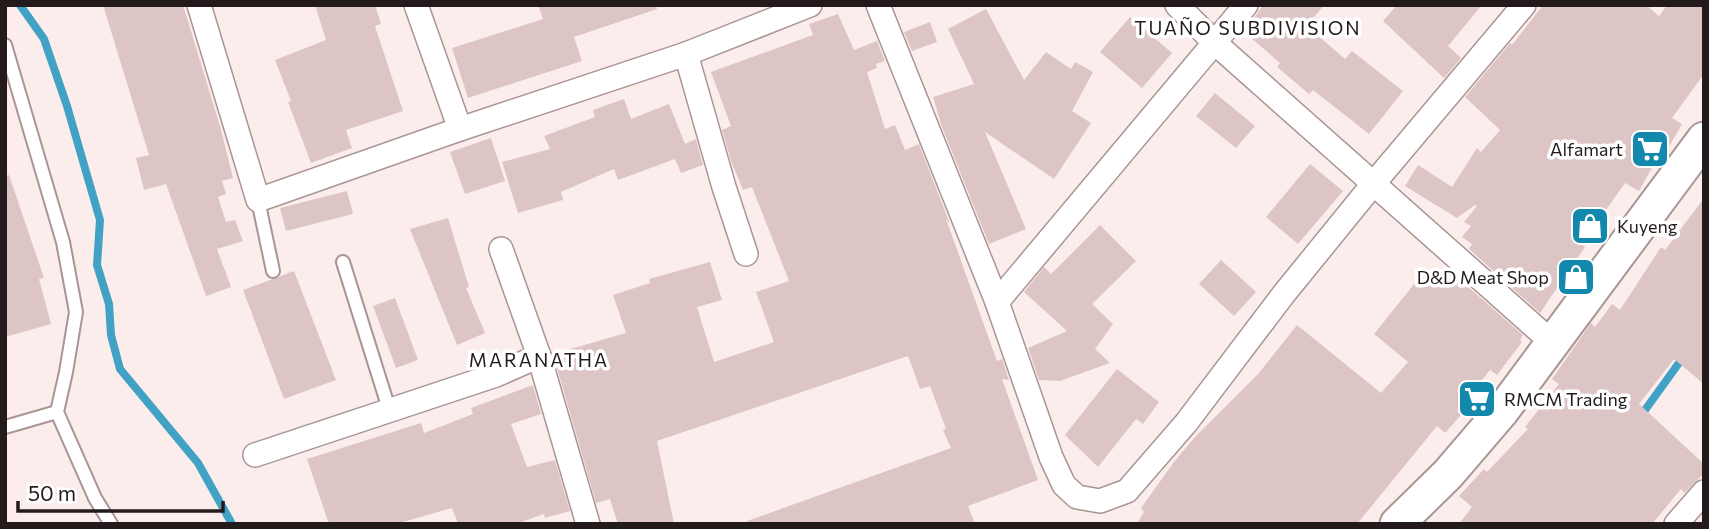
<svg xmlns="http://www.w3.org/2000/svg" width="1709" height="529" viewBox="0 0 1709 529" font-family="Commissioner,sans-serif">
<rect width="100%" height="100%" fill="#fceded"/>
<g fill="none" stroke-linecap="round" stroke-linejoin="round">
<g stroke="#41a2c6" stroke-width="8">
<path d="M20,5L44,39L67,106L100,220L97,265L109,304L111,335L120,369L198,463L232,524"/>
<path d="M1640,417L1684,356"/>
</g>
</g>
<g fill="#ddc5c5">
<path d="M103,5H183L220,126L233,178L222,181L226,194L218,197L226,222L235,220L243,241L217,249L231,287L206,296L166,184L144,190L136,158L149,155Z"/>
<path d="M315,5H375L381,24L375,26L403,111L346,130L352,148L311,163L288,102L291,101L275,60L326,40Z"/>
<path d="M538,5H656L657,9L574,37L582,61L468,98L452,48L543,19Z"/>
<path d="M1264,5H1324L1307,26L1345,59L1352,51L1403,91L1369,134L1313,90L1309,94L1277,67L1280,63L1243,31Z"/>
<path d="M1397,5H1482L1448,46L1461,58L1444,78L1383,21Z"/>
<path d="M1543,5H1646L1659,16L1667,5H1704V74L1672,118L1682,124L1670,145L1666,142L1639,191L1625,183L1582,244L1585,247L1540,313L1469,249L1472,244L1462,237L1471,226L1464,222L1477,206L1475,205L1457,218L1405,186L1418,165L1452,187L1477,148L1481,152L1500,130L1465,97L1510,43L1512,45Z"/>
<path d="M986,9L1024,80L1046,52L1071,69L1075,62L1093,72L1072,111L1091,123L1054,179L985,132L1026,229L989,244L942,127L933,97L974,84L948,29Z"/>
<path d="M838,14L854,50L877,41L885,61L876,64L877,68L867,72L885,129L895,125L905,150L919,144L950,224L946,219L997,361L1002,359L1009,380L1002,379L1038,480L968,506L975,524H748L747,521L951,448L943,430L946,429L930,386L920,389L908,356L657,441L674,524H618L610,499L596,503L553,354L626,333L613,295L650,283L649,279L710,262L722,300L697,307L714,362L774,342L756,292L789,281L752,187L743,190L731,161L722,130L731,126L711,72L813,35L809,24Z"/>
<path d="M1130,17L1172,53L1142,88L1100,52Z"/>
<path d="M930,22L937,42L912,51L904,32Z"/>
<path d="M1215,93L1255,126L1236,148L1196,116Z"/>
<path d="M624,99L631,119L669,104L685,144L696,139L703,165L681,173L675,159L618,180L614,169L561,192L563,200L518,213L502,162L550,149L544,136L595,117L593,110Z"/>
<path d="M491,138L505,181L465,194L450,152Z"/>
<path d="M1310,164L1343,191L1298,244L1266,217Z"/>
<path d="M9,175L44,278L39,279L51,324L5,337V176Z"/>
<path d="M347,191L353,214L286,231L280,208Z"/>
<path d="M1704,198V384L1674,359L1639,404L1704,464V473L1685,493L1681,489L1652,524H1459L1472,507L1459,496L1484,469L1487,472L1528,429L1525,427L1559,384L1552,379L1591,323L1595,327L1612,304L1620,310L1661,247L1665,250Z"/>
<path d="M448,218L469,287L466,288L485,333L457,345L410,229Z"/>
<path d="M1100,225L1136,261L1092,304L1113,324L1095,349L1110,363L1060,381L1039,380L1028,348L1067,331L1024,292L1044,267L1051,274Z"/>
<path d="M1221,260L1256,292L1234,316L1199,284Z"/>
<path d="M1427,268L1444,281L1451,272L1523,335L1520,340L1522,342L1497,375L1490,370L1457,411L1461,415L1445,433L1437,426L1357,524H1137L1144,512L1141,508L1174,462L1194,438L1258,374L1297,325L1381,393L1408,362L1374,334Z"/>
<path d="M294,271L336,380L284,399L243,290Z"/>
<path d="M395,298L418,360L396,368L373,306Z"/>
<path d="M1117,369L1159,402L1143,424L1136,419L1098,467L1065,435Z"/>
<path d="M533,385L541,414L511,424L527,467L555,460L570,511L545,518L544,514L516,524H458L452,508L396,524H329L307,459L421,423L424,433L473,414L471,408Z"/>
</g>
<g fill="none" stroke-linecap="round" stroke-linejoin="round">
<defs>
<g id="service">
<path d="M5,45L63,242L76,312L66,372L57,412L95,498L111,524"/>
<path d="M258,200L273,271"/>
<path d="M343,262L389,409"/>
<path d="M5,427L57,412"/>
</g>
<g id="minor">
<path d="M199,5L258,200L460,129L686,54L810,5"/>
<path d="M416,5L460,129"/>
<path d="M878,5L997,302L1051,457L1064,485L1077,497L1100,501L1127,491L1186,423L1283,295L1374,183L1524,5"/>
<path d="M1177,5L1215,43L1553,343"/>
<path d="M686,54L724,187L746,254"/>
<path d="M501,249L539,356L588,524"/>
<path d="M997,302L1246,5"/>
<path d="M255,455L496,375L539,356"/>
<path d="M1676,524L1704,492"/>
</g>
<path id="secondary" d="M1397,524L1448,474L1502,411L1704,139"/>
</defs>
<use href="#service" stroke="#aa9494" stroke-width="16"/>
<use href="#minor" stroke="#aa9494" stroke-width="26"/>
<use href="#secondary" stroke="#aa9494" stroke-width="37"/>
<use href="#service" stroke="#fff" stroke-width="12"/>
<use href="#minor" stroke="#fff" stroke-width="23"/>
<use href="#secondary" stroke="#fff" stroke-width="33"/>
</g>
<defs>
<symbol id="supermarket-square" viewBox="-11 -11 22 22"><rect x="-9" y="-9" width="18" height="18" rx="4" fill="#1388ad" stroke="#fff"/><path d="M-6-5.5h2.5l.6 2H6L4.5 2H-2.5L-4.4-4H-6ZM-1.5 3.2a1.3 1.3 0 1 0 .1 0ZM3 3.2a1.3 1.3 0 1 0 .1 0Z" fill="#fff"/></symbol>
<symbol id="shop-square" viewBox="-11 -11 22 22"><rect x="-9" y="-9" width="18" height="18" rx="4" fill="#1388ad" stroke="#fff"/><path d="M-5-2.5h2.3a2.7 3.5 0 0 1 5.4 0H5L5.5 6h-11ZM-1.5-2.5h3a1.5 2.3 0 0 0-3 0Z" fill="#fff"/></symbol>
</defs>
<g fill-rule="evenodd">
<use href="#supermarket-square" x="1628" y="127" width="44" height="44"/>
<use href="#shop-square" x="1568" y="204" width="44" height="44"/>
<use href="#shop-square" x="1554" y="255" width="44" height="44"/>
<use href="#supermarket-square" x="1455" y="377" width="44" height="44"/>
</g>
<g text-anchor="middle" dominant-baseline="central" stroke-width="7" stroke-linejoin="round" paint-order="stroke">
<g font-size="18" fill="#231b1b" stroke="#fff" text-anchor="end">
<text x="1623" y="149">Alfamart</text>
<text x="1617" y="226" text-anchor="start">Kuyeng</text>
<text x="1549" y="277">D&amp;D Meat Shop</text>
<text x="1504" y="399" text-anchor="start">RMCM Trading</text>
</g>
<g font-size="19" letter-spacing="2" fill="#231b1b" stroke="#fff">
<text x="1248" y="27">TUAÑO SUBDIVISION</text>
<text x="539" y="359">MARANATHA</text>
</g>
</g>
<rect width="1709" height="529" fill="none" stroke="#231b1b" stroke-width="14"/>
<path d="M18 501v10h205v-10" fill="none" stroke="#231b1b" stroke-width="3.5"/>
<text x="28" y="501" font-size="21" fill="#231b1b" stroke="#ffffff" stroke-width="5" paint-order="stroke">50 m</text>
</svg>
